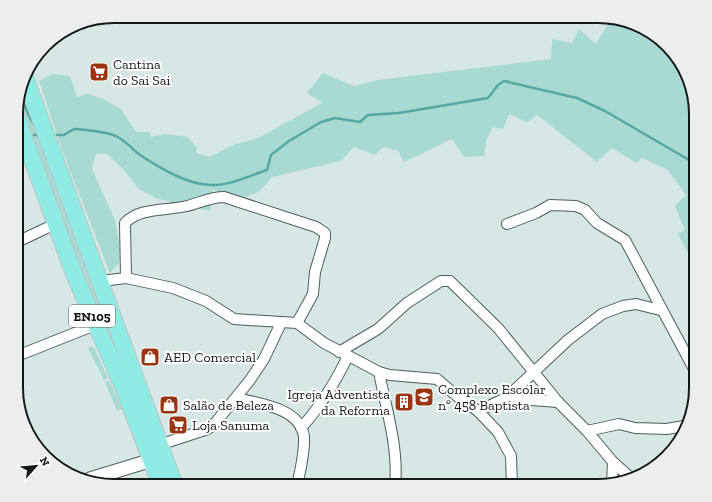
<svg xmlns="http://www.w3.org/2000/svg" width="712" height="502" viewBox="0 0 712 502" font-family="'Zilla Slab',serif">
<rect width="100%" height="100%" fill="#d6e7e5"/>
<g fill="#a8d9d3">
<path d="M611,19L658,36L686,71L696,108V268L678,234L685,230L675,206L686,195L668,170L642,158L637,163L612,148L597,162L537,115L527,122L509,114L503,129L493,127L486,140L484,156L464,157L452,139L404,162L398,151L383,147L375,155L354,147L341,161L272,177L260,191L244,198L213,190L210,211L156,198L139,189L123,169L107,154H96L92,169L115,220L119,243V263L110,273L62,150L39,81L53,74L70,76L77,97L87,94L101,98L121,109L136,132H150L151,137L165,134L188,137L197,148L196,153L210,157L233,145L258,138L322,103L307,93L323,73L354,86L378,80L551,59L552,39L572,43L579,29L596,44Z"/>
<path d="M22,86L145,423L99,321L32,144L17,101Z"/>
<path d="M93,346L108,378L104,380L88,348Z"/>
<path d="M109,380L122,409L117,411L105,382Z"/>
</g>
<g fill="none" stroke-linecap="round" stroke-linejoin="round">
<g stroke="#54aaa2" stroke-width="2.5">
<path d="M20,92L29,116L35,126"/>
<path d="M30,135H41"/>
<path d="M57,135H64L74,129C88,130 103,131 116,136C126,141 132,149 140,155C160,168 186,184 210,185C229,186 249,176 267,170L271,155L289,141L321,122L335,118L360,122L368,115L399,113L488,98L498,85L504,81L577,98L605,111L696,164"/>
</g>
<defs>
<g id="minor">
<path d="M560,17L562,18"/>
<path d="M507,224L536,213L550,205L576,206L585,210L597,223L625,240L696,373"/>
<path d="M17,242L55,224"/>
<path d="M126,278L125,223C140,207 166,211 187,206C200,203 210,197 224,197L316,227L325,233V238L315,272L313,294L297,323"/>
<path d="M101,281L126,278L173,288L206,301L234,319L297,323L324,343L379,372L390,375L437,379L458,397L478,411L506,398L568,340L602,314L623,306L636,304L660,310"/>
<path d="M339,352L378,329L407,303L441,281H450L498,328L558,402L587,431L613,462L631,478"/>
<path d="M17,356L95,325"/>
<path d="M379,372C386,409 399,448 395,486"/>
<path d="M236,398C258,403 301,408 304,437C305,453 300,471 297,486"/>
<path d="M506,398L558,402"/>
<path d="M478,411L498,432L511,456L512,486"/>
<path d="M301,428C321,406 335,383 348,356"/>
<path d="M587,431L619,424L635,428L667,429L684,426"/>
<path d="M159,445L208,429L216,422L250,380L264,359L281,323"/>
<path d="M612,483L613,462"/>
</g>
<path id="tertiary" d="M90,479L152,460"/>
<g id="primary">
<path d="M25,77L175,486"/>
<path d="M17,118L74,274L124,389L161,486"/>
</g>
</defs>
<use href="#minor" stroke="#4e5d5b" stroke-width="12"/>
<use href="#tertiary" stroke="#4e5d5b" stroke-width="15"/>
<use href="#primary" stroke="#c2c3c3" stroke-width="18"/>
<use href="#minor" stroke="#fff" stroke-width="10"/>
<use href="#tertiary" stroke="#fff" stroke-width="13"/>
<use href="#primary" stroke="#8fece5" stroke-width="16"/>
</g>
<defs>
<symbol id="supermarket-square" viewBox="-11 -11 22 22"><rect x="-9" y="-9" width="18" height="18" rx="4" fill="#9b3411" stroke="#fff"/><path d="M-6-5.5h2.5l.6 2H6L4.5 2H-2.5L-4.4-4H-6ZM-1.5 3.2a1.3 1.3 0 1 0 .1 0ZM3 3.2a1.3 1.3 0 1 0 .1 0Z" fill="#fff"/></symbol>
<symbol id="shop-square" viewBox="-11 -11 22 22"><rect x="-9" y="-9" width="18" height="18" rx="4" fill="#9b3411" stroke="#fff"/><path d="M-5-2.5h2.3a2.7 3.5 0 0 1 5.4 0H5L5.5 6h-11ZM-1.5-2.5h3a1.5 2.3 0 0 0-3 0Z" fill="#fff"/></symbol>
<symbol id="school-square" viewBox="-11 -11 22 22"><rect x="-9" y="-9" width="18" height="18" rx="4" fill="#9b3411" stroke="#fff"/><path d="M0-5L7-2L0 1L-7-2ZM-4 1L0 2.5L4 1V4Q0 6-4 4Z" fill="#fff"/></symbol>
<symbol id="building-square" viewBox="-11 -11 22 22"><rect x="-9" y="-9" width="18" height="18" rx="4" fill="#9b3411" stroke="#fff"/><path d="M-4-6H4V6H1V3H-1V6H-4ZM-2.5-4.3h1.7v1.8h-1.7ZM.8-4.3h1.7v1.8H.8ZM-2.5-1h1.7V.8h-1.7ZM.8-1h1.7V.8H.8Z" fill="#fff"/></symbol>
</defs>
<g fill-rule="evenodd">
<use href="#supermarket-square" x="88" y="61" width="22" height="22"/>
<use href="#shop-square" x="139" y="346" width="22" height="22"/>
<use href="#school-square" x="413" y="386" width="22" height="22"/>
<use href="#building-square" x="393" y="391" width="22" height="22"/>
<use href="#shop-square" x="158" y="394" width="22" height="22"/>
<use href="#supermarket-square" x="167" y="414" width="22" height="22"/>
</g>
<g text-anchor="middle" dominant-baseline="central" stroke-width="4" stroke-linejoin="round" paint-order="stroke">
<rect fill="#fff" stroke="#5a5e5d" stroke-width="1" x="69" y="305" width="46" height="22" rx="3"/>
<g font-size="13" font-weight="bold" fill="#131918">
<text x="92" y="316">EN105</text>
</g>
<g font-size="14" fill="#131918" stroke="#fff" text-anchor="start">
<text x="113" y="64">Cantina<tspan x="113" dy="16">do Sai Sai</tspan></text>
<text x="164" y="357">AED Comercial</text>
<text x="438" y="389">Complexo Escolar<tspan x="438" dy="16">nº 458 Baptista</tspan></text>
<text x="390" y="394" text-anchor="end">Igreja Adventista<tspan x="390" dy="16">da Reforma</tspan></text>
<text x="183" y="405">Salão de Beleza</text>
<text x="192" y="425">Loja Sanuma</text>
</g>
</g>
<path d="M0 0H712V502H0ZM114 23H598A91 91 0 0 1 689 114V388A91 91 0 0 1 598 479H114A91 91 0 0 1 23 388V114A91 91 0 0 1 114 23Z" fill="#eceded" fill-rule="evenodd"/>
<path fill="none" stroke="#131918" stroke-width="2" d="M114 23H598A91 91 0 0 1 689 114V388A91 91 0 0 1 598 479H114A91 91 0 0 1 23 388V114A91 91 0 0 1 114 23Z"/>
<g transform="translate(36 466) rotate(63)" stroke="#ffffff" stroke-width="3" paint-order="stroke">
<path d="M0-3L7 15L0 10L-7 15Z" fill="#131918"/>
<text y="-6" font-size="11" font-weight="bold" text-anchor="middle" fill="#131918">N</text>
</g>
</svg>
